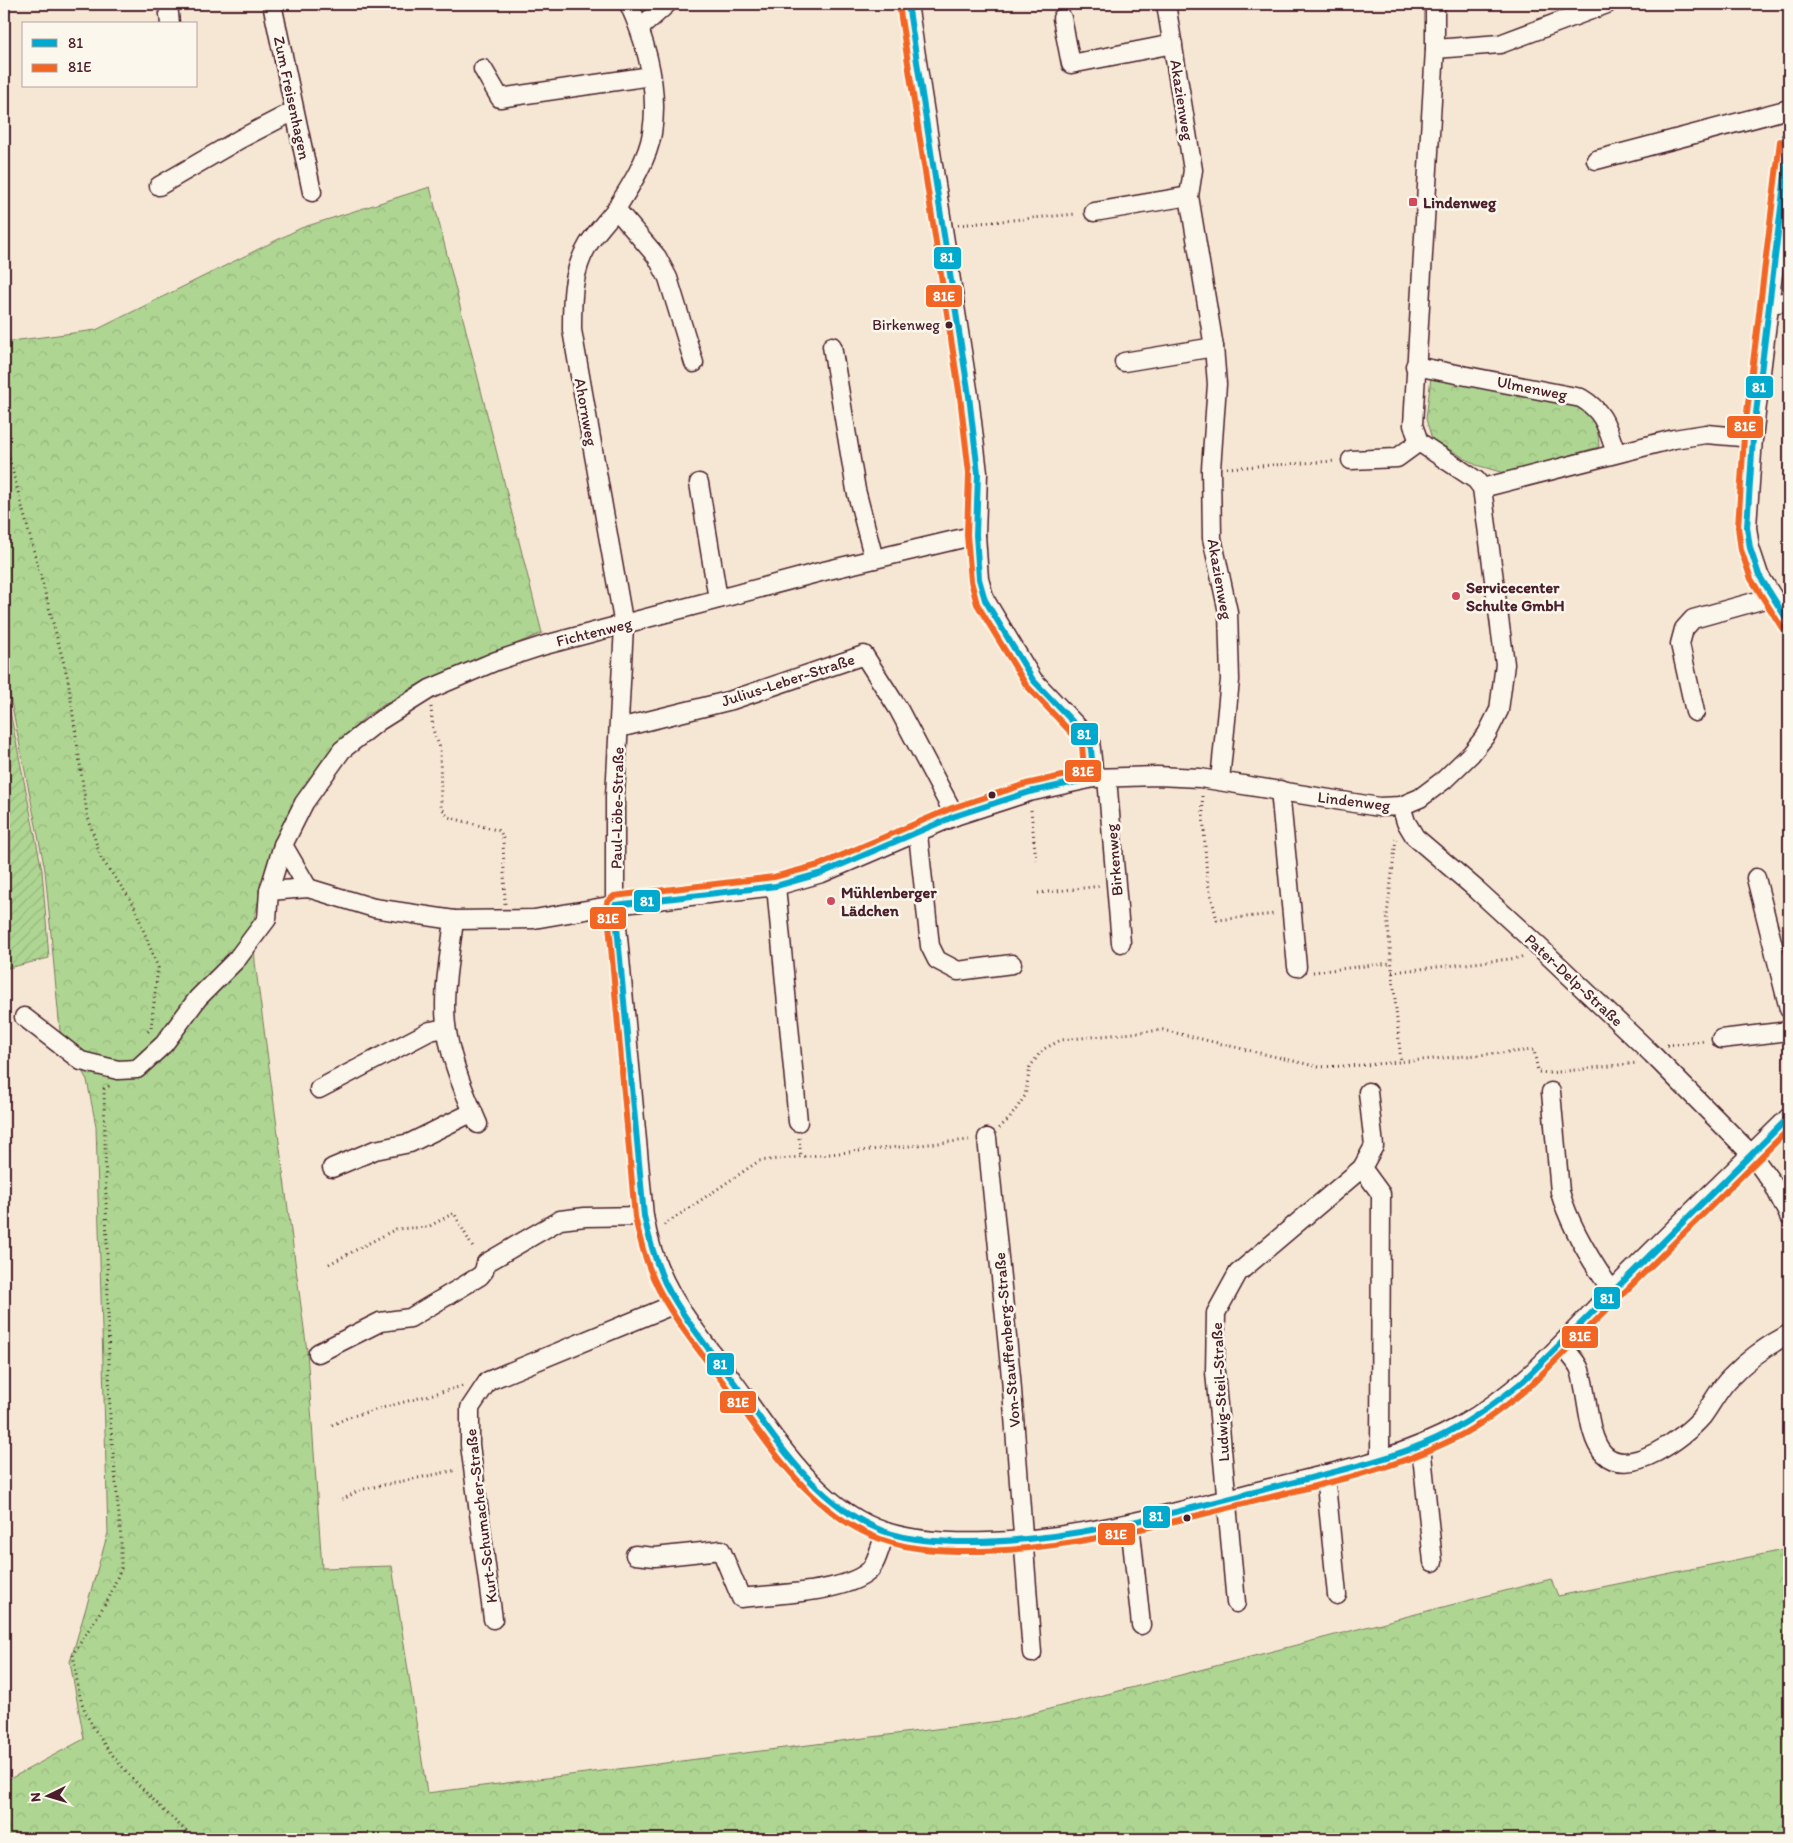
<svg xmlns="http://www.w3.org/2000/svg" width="1793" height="1843" viewBox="0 0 1793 1843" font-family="Itim,sans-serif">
<defs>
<pattern id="forest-crowns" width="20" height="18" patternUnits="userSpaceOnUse" patternTransform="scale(1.25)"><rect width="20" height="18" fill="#aed692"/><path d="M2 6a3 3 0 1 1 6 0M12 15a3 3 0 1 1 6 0" fill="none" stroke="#97b77e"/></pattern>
<pattern id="garden-furrows" width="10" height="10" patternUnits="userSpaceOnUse" patternTransform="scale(1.25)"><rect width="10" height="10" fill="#aed692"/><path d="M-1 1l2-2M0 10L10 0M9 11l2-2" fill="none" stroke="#97b77e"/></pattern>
</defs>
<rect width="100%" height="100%" fill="#f6e7d4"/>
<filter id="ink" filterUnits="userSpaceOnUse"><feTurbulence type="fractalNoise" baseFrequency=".02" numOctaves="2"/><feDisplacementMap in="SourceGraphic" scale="10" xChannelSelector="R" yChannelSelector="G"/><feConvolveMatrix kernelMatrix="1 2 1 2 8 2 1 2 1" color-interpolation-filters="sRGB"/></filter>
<g filter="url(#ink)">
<g fill="url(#forest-crowns)" stroke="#7c7a5e">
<path d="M430,187L542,633L413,687L366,716L327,754L297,800L262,887L253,923L255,962L307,1351L322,1568L392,1566L427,1793L1007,1720L1551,1579L1558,1596L1789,1549V1839H4V1782L84,1739L70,1662L108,1533L96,1126L87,1080L60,1031L45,870L4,667V342L96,330L301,228Z"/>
<path d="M1431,377L1574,401C1594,415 1598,422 1599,447L1504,473L1476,465L1432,439L1426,419Z"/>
</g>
<path fill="url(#garden-furrows)" stroke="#7c7a5e" d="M4,682L42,870L49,958L4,969Z"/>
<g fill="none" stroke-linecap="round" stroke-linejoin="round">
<defs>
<g id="minor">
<path d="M168,4L170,24"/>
<path d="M272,4L312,192"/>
<path d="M629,4C647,44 659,89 652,133C648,159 630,187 616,209C607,221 596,232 588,245C572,271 572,300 572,330L624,626L615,796V905L644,1216C655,1286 692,1326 733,1381C773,1435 818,1511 886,1532C918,1542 955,1543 988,1542C1083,1539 1174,1513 1266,1489C1331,1473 1401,1459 1460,1426C1521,1392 1565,1340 1612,1291C1670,1232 1730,1175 1789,1117"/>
<path d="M908,4L969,396L978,473L976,535L979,579L985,600L1033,680L1090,740L1094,778"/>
<path d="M1166,4L1193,170L1189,196L1214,347L1217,384L1211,469L1212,538L1228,612L1230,680L1220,780"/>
<path d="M1062,18L1071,64L1173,44"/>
<path d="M640,28L667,4"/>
<path d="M1435,49L1500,44L1607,4"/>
<path d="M483,69L500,98L651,76"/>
<path d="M1789,142L1753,438L1747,527L1750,548L1759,575L1789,623"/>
<path d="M1596,160L1789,109"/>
<path d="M159,186L240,139L294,111"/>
<path d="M616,209L657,257L668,278L694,363"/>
<path d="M1094,212L1189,196"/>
<path d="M1771,304L1789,301"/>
<path d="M832,346L856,490L874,559"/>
<path d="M1124,362L1214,347"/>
<path d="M1415,366L1581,398C1605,412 1607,428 1616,453"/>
<path d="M1351,460L1397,458L1419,442"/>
<path d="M699,483L718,599"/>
<path d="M1482,488L1674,439L1706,434L1753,438"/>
<path d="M1695,712L1680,644L1684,629L1693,619L1772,597"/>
<path d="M619,728L732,700L864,655L899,710L955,816"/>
<path d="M1107,778L1121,943"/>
<path d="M1280,790L1297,967"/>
<path d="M1401,806L1406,822L1415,837L1476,889L1535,943L1652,1054L1751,1154L1773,1184L1789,1216"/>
<path d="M918,834L930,946L937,960L958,971L1012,964"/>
<path d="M283,845L308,888"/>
<path d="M1756,878L1789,1009"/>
<path d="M776,886L798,1122"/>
<path d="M269,891L308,888L374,908L454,920L534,919L615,905L776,886L822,873L955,816L1029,792L1094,778L1157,776L1200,778L1379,807L1401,806L1420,798L1444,780L1471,754L1487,734L1499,710L1505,664L1482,488L1476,480L1419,442L1413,425L1435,49V4"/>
<path d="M454,920C450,956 441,996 447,1032C452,1064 465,1094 478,1124"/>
<path d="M24,1017L81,1061L118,1070L137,1069L164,1044L198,998L237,959L267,919L269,891L283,845L304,803L342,750L379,721L430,689L496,661L545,645L824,571L976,535"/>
<path d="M1721,1039L1789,1031"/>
<path d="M319,1089L430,1031L446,1028"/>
<path d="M1368,1092L1374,1146L1362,1168L1381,1194L1380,1458"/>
<path d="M1551,1092L1560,1192C1570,1227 1591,1261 1612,1291"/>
<path d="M987,1138L1011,1377L1032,1653"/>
<path d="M332,1168L375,1150L410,1143L473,1112"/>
<path d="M1562,1346C1568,1353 1577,1361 1580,1370C1588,1392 1587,1438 1604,1454C1629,1479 1685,1437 1702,1417C1712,1404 1719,1388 1731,1377C1748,1359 1768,1345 1789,1334"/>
<path d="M318,1353L380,1322L410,1318L480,1276L484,1271L486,1263L560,1220L585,1217L644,1216"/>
<path d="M1421,1445L1433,1562"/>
<path d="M1325,1474L1337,1595"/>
<path d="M1130,1523L1141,1625"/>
<path d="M635,1555L655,1557L721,1550L741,1598C774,1594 845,1593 869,1571C877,1563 881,1543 886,1532"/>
<path d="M1236,1603L1215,1372L1216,1313L1238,1273L1362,1168"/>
<path d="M493,1619L470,1445V1408L488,1381L675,1304"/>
</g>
</defs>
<use href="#minor" stroke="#4a1f2b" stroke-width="21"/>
<g stroke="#4a1f2b" stroke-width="3" stroke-dasharray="1 4" stroke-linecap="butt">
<path d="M958,225L1076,214"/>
<path d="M4,439L68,679L87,814L101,858L133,903L158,968L151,1028L146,1034"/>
<path d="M1227,468L1335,461"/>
<path d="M431,707L433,730L440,748L441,807L448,817L500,831L503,838L505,904"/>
<path d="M1202,796L1207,879L1217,920L1275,914"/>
<path d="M1031,810L1036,860"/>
<path d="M1396,839L1387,915L1401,1062"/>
<path d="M1038,893L1101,886"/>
<path d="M1313,972L1391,963"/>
<path d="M1392,972L1519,958L1525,955"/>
<path d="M1667,1045L1705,1041"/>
<path d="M109,1086L104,1089L110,1418L121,1539V1568L109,1598L73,1654C76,1670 77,1688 82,1703C100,1754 156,1802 194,1839"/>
<path d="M999,1128L1010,1118L1025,1096L1030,1067L1042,1050L1061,1040L1163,1030L1319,1067L1365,1065L1534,1050L1538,1072L1549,1073L1637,1063"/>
<path d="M799,1138L801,1157"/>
<path d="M664,1225L759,1161L969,1140"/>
<path d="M329,1264L396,1229L428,1227L454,1213L474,1250"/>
<path d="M332,1425L349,1417L463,1386"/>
<path d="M342,1500L359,1490L457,1470"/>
</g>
<use href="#minor" stroke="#fbf7ec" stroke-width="18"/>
<defs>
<g id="bus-1">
<path d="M908,4L969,396L978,473L976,535L979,579L985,600L1033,680L1090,740L1094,778L1029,792L955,816L822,873L776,886L615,905L644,1216C649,1239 655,1261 665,1283C683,1318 709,1349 733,1381C775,1438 814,1504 883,1531C910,1541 941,1542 969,1542C1071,1542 1168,1514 1266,1489C1324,1474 1383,1463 1437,1438C1468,1423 1496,1403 1523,1381L1789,1117"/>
<path d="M1789,142L1753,438L1747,527L1750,548L1759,575L1789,623"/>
</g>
<g id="bus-2">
<path d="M899,5L960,397L969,473L967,535L971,581L977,604L1026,685L1082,744L1084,771L1026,784L952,808L819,865L774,877L614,896L607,902L635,1217C640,1242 647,1267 659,1290C677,1324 702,1354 725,1385C769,1444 810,1515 883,1540C911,1550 941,1551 970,1551C1072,1551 1170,1522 1267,1498C1326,1483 1386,1471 1441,1445C1473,1431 1501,1410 1528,1388L1789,1129"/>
<path d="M1780,141L1744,437L1738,527L1741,550L1751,579L1782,628"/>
</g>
</defs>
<use href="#bus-1" stroke="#fbf7ec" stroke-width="10"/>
<use href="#bus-2" stroke="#fbf7ec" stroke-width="10"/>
<use href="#bus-1" stroke="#00a9ce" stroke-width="6"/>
<use href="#bus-2" stroke="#f26522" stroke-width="6"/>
</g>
</g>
<g fill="#d1495b" stroke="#fbf7ec" stroke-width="2">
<rect x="1408" y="197" width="10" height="10" rx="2.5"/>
<circle cx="1456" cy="596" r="5"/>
<circle cx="831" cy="901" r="5"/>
</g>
<g fill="#4a1f2b" stroke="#fbf7ec" stroke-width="2">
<circle cx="949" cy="325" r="4.5"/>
<circle cx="992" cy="795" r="4.5"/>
<circle cx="1187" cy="1518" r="4.5"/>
</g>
<g text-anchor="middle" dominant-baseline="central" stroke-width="5" stroke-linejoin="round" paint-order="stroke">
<g font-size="15" fill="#4a1f2b" stroke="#fbf7ec" text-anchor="end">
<text x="940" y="325">Birkenweg</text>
</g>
<g font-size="16" fill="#4a1f2b" stroke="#fbf7ec">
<text transform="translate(292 98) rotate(78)">Zum Freisenhagen</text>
<text transform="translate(1182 100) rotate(81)">Akazienweg</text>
<text transform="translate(1532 388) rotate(11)">Ulmenweg</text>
<text transform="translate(586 412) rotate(80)">Ahornweg</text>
<text transform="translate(1220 579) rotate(80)">Akazienweg</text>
<text transform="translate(594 632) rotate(-14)">Fichtenweg</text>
<text transform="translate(788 680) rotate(-18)">Julius-Leber-Straße</text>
<text transform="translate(1354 801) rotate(7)">Lindenweg</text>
<text transform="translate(617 808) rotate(-89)">Paul-Löbe-Straße</text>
<text transform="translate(1114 860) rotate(-95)">Birkenweg</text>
<text transform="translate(1574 980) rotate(43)">Pater-Delp-Straße</text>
<text transform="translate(1007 1340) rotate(-95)">Von-Stauffenberg-Straße</text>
<text transform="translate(1220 1392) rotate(-93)">Ludwig-Steil-Straße</text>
<text transform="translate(481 1516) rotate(-97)">Kurt-Schumacher-Straße</text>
</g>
<g font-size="16" font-weight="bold" fill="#4a1f2b" stroke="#fbf7ec" text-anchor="start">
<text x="1423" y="202">Lindenweg</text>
<text x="1466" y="587">Servicecenter<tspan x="1466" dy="18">Schulte GmbH</tspan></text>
<text x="841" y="892">Mühlenberger<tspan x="841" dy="18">Lädchen</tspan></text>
</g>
</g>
<g stroke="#fbf7ec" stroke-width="2">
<rect x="933" y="246" width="29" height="24" rx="5" fill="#00a9ce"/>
<rect x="925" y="284" width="38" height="24" rx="5" fill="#f26522"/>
<rect x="1745" y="375" width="29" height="24" rx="5" fill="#00a9ce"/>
<rect x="1726" y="415" width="38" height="24" rx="5" fill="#f26522"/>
<rect x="1070" y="722" width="29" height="24" rx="5" fill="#00a9ce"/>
<rect x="1064" y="759" width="38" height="24" rx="5" fill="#f26522"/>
<rect x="633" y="889" width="28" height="24" rx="5" fill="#00a9ce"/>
<rect x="589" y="906" width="38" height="24" rx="5" fill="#f26522"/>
<rect x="1593" y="1286" width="28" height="24" rx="5" fill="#00a9ce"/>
<rect x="1561" y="1325" width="38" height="24" rx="5" fill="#f26522"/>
<rect x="706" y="1352" width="29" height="24" rx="5" fill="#00a9ce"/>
<rect x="719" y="1390" width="38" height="24" rx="5" fill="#f26522"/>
<rect x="1142" y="1505" width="29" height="24" rx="5" fill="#00a9ce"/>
<rect x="1097" y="1522" width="39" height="24" rx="5" fill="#f26522"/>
</g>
<g font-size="14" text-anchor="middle" font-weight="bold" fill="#fff">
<text x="947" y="262">81</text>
<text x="944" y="301">81E</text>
<text x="1759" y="392">81</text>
<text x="1745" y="431">81E</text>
<text x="1084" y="739">81</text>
<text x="1083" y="776">81E</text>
<text x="647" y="906">81</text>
<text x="608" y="923">81E</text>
<text x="1607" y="1303">81</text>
<text x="1580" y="1341">81E</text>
<text x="720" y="1369">81</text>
<text x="738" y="1407">81E</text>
<text x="1156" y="1521">81</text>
<text x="1116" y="1539">81E</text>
</g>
<rect width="1793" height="1843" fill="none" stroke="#fbf7ec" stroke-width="20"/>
<rect x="10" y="10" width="1773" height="1823" fill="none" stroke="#4a1f2b" stroke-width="2" filter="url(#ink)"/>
<rect x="22" y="22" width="175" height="65" fill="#fbf7ec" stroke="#b4a19f"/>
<rect x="32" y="39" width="25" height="8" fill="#00a9ce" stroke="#b4a19f"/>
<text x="68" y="48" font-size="15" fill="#4a1f2b">81</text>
<rect x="32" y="64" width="25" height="8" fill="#f26522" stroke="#b4a19f"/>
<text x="68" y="72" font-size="15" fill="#4a1f2b">81E</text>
<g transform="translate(48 1796) rotate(265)" stroke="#fbf7ec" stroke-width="4" paint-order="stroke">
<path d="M0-4L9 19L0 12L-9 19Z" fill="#4a1f2b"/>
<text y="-8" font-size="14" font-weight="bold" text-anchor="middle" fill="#4a1f2b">N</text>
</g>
</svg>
